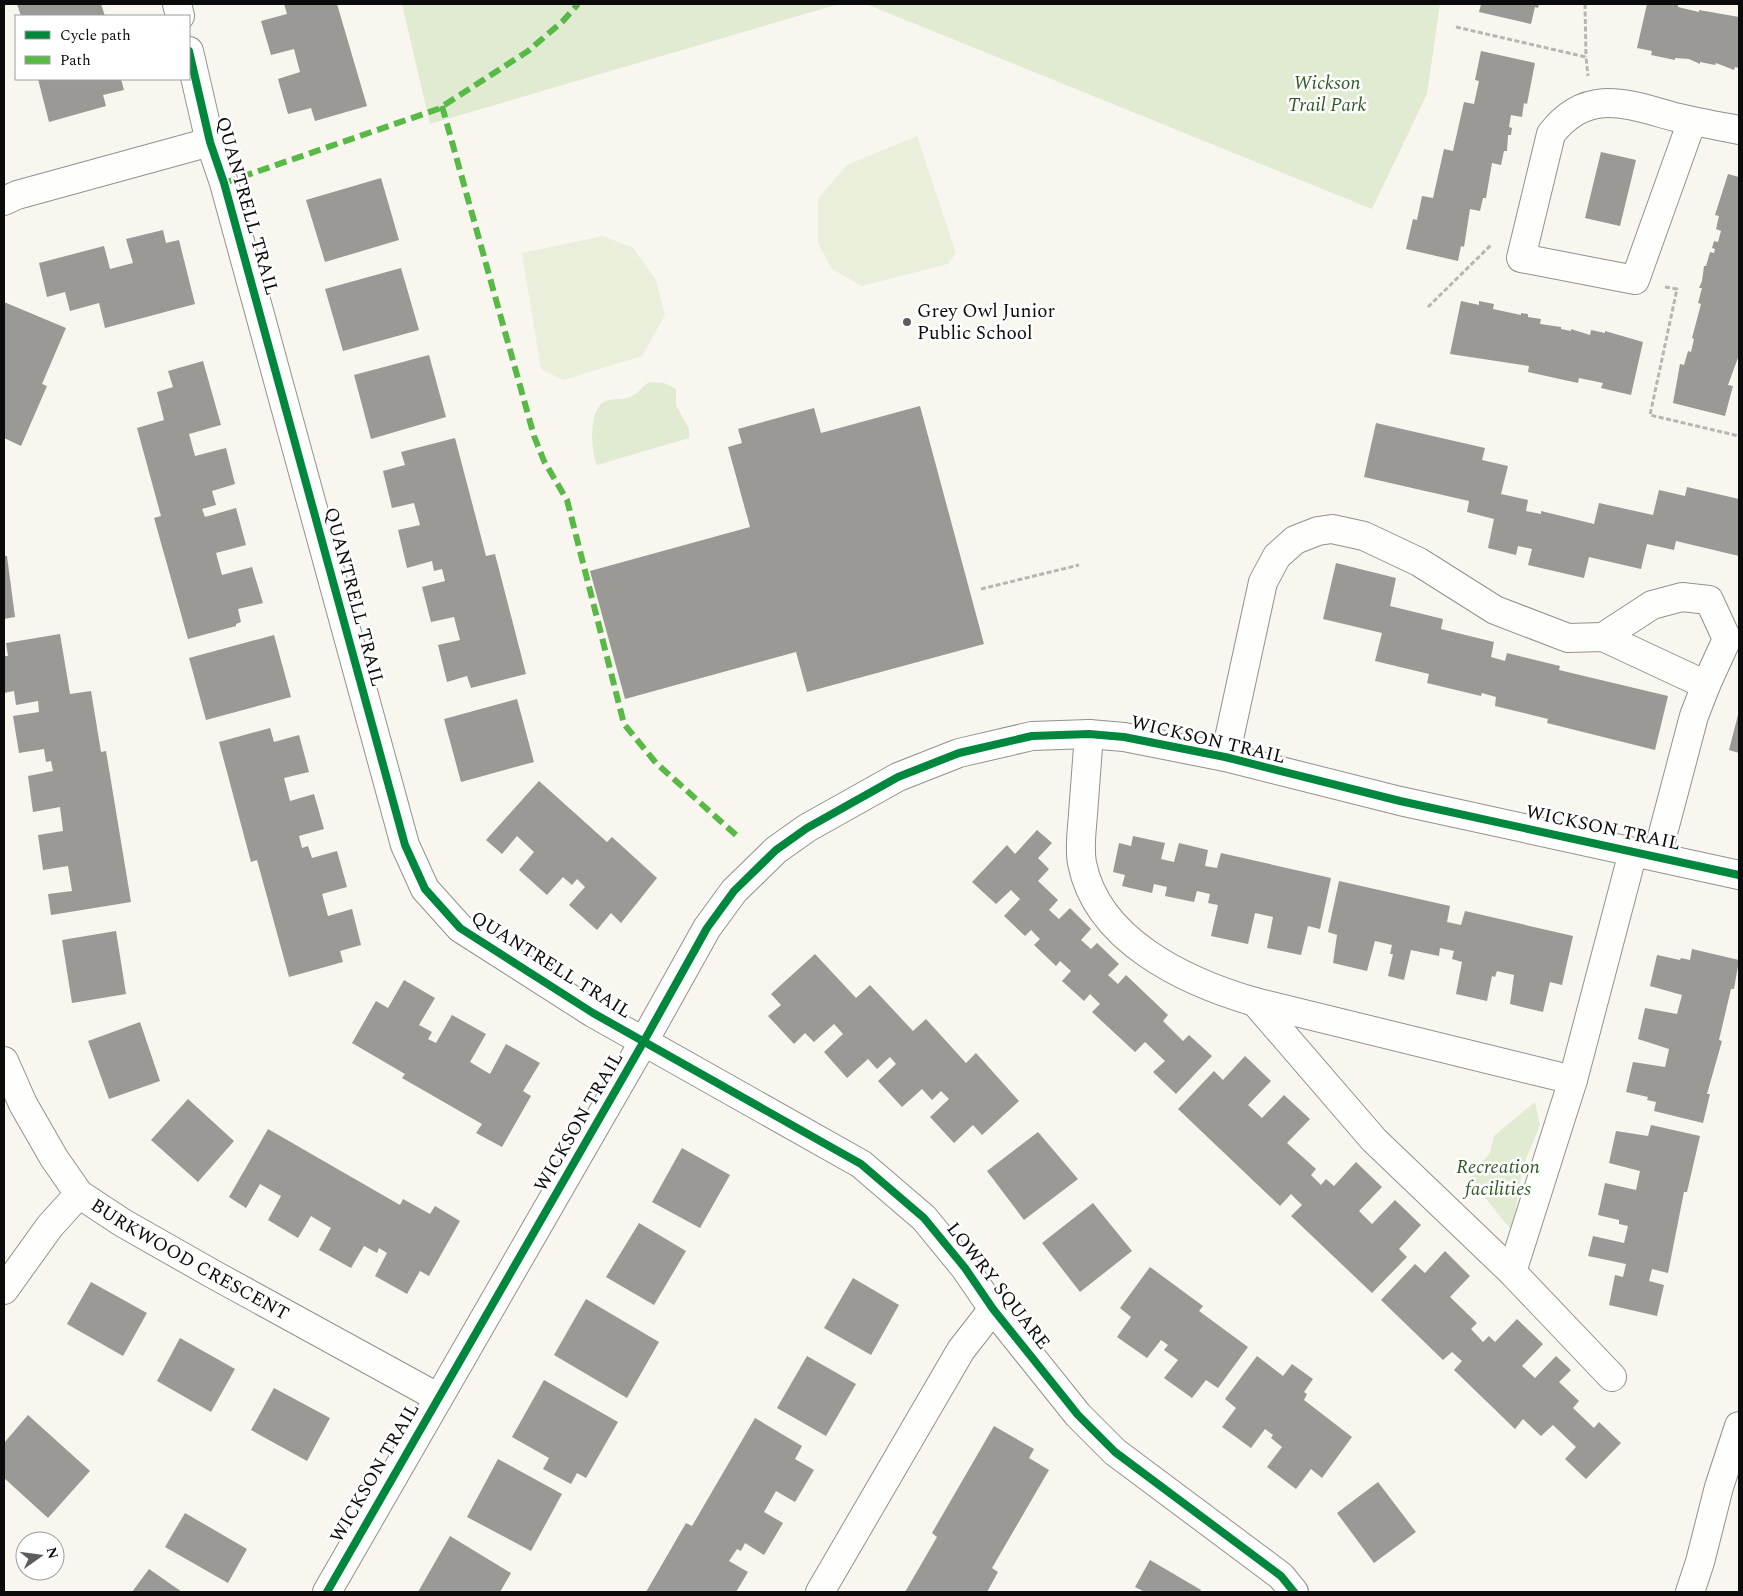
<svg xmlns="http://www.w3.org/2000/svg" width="1743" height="1596" viewBox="0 0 1743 1596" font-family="Spectral,serif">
<rect width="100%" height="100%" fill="#f8f6ef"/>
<g fill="#e1ebd1">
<path d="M402,4H839L430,124Z"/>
<path d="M866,4H1440L1427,94L1372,209Z"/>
<path d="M649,382L664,383L676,389V405L689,429V438L597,465C591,451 588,411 604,402C610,398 620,400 627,398C636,396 642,387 649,382Z"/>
<path d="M1535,1102L1540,1125L1523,1166L1512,1231L1469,1178L1490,1153L1494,1136Z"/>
</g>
<g fill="#eaefdb">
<path d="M917,136L956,253L948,264L862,286L832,269L818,243V199L847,165Z"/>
<path d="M603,236L633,248L656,280L665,315L642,356L563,380L541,369L522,253Z"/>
</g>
<g fill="#9b9995">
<path d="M17,4H101L105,16H21Z"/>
<path d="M284,4H337L367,106L315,121L311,108L288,114L278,79L300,72L294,49L271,55L261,21L287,14Z"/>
<path d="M1481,4H1539L1538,8L1535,7L1531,24L1479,12Z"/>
<path d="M1647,4H1678V7L1699,12V10L1739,17V68L1735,67L1734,70L1716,63L1715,65L1700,62V64L1689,59L1675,58V60L1651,55L1652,51L1637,48Z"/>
<path d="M1481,51L1535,63L1527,104L1524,103L1522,117L1511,115L1509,127L1512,128L1511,135H1508L1507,151H1504L1501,165L1492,163L1486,198H1483L1480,211L1470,209L1464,247L1461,246L1458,261L1406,249L1413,219L1417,220L1422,196L1433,198L1444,149L1453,151L1464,102L1474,104L1479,81L1475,80Z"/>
<path d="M38,79H121L124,90L103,95L106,106L49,122Z"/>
<path d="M1601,152L1636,160L1620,226L1585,218Z"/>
<path d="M1728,174L1739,177V355L1728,385L1733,386L1725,416L1673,403L1680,364L1684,365L1688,351L1691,352L1694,339L1692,338L1701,304L1698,303L1702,288H1699L1702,281L1704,266H1706L1710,252L1714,253L1715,249L1712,248L1714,241L1718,242L1721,231L1716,229L1719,216L1715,215Z"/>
<path d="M381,178L399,240L325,262L306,200Z"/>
<path d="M163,230L166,243L179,240L195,304L105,328L99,303L70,311L65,292L47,297L39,263L104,246L110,269L133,263L126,239Z"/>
<path d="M401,268L419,330L343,351L325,289Z"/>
<path d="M1461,301L1479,305V301L1494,304L1493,309L1521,315V313L1528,314V317L1541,319L1540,324L1561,327V329L1571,331V329L1590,335L1591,330L1605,333V331L1643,342L1631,395L1601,388L1603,383L1579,378L1578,383L1528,372L1529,366L1450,354Z"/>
<path d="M4,302L66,328L42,384L47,386L21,446L4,438Z"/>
<path d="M429,355L446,417L371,439L354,375Z"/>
<path d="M203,361L221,425L189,434L195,456L226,448L235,484L212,491L216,505L202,509L205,517L236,508L246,545L216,553L222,575L252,567L263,603L238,609L241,622L236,624V626L188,639L154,518L161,516L137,428L164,420L157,392L173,387L168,371Z"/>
<path d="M920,406L984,644L807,692L796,652L625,699L590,571L750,527L728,447L742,443L738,429L814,408L821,433Z"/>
<path d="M1376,423L1485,448L1482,460L1508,466L1501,494L1528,500L1526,511L1541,514V511L1594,524L1599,503L1653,515L1659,490L1685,496L1687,487L1739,499V556L1676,541L1674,550L1647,544L1641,569L1589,557L1584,578L1528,565L1532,549L1518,546L1516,555L1488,548L1494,519L1467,512L1469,501L1364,477Z"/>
<path d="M455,438L486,556L495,554L526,674L471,688L467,676L447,682L438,645L460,640L454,617L431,622L422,587L445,581L442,569L434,571L432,561L407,568L398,530L420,525L414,503L392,508L383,471L405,465L401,452Z"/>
<path d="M4,556H7L15,617L4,619Z"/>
<path d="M1336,563L1396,578L1390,606L1443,619L1441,629L1494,642L1491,657L1505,661L1507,653L1560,666L1559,670L1668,696L1655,750L1547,723L1548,719L1495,706L1496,697L1482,693L1481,696L1427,683L1429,674L1375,661L1382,633L1323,619Z"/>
<path d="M60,634L70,694L91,691L101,752L106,751L131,902L51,915L48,894L72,891L68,866L43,870L38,835L63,831L60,807L33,812L28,776L53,771L51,761L46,762L44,749L19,753L13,716L39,712L38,701L16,705L14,691L4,693V656H8L6,643Z"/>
<path d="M274,635L291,697L206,720L189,658Z"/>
<path d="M517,699L534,762L461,782L444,719Z"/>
<path d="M1739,711V753L1729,750Z"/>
<path d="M270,728L274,742L299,735L309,772L284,778L290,801L314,794L324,829L299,836L302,848L308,846L312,858L337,851L347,887L322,894L328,916L352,909L361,945L340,951L343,962L289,977L257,860L251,862L219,742Z"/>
<path d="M539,781L607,842L612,837L657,878L621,923L611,913L597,930L569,905L585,887L577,879L572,885L563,877L547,895L519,870L534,852L517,836L502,854L486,840Z"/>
<path d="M1037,830L1052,843L1038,858L1049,869L1038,881L1058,900L1049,910L1059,919L1070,908L1091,929L1081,940L1091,949L1097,943L1119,964L1108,975L1118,984L1126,975L1168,1015L1163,1021L1183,1041L1189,1035L1212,1056L1176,1094L1153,1072L1165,1061L1145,1042L1135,1052L1092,1012L1100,1004L1090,994L1084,1001L1062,981L1071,971L1060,961L1056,966L1034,945L1040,939L1031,930L1025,936L1004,916L1020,899L1011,890L996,904L972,882L1007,845L1015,854Z"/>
<path d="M1133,836L1165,843L1161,859L1174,862L1179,843L1208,850L1205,866L1217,868L1221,853L1331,878L1320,929L1308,926L1301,955L1267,948L1273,917L1255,913L1248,944L1211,936L1218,905L1208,903L1210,894L1197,891L1194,902L1165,896L1167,887L1154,884L1152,893L1122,886L1125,875L1113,872L1119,843L1131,846Z"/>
<path d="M1339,881L1450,906L1447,922L1461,925L1465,911L1573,936L1562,985L1550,982L1543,1012L1510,1004L1514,975L1497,971L1495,977L1492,976L1487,1001L1456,994L1462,962L1452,959L1454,951L1440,948L1439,956L1411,950L1404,980L1388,976L1393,954H1390L1392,945L1375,941L1367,971L1333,963L1337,935L1328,932Z"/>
<path d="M116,931L126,994L72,1003L62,940Z"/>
<path d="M1692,949L1739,960L1734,989H1731L1719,1040L1722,1041L1707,1094H1710L1703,1123L1654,1111L1656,1102L1647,1100L1648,1097L1626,1092L1633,1062L1665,1067L1669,1049L1638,1039L1645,1008L1677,1014L1682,995L1650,986L1657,955L1680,960L1681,958L1690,960Z"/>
<path d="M815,954L856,998L870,985L913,1031L926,1019L966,1063L976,1053L1019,1101L982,1135L973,1125L954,1143L930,1117L949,1099L941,1091L932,1100L922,1089L902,1107L878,1081L896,1064L890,1057L877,1069L868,1059L847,1078L824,1052L843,1034L834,1024L814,1042L805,1033L794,1044L768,1016L781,1005L771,994Z"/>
<path d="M404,980L435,998L419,1025L432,1032L428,1039L436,1043L452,1015L486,1034L470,1062L490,1074L506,1044L540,1063L523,1091L531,1096L502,1147L476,1133L482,1124L402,1078L405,1074L352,1043L376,1001L388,1008Z"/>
<path d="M140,1022L160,1081L109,1099L88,1041Z"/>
<path d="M1245,1056L1271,1081L1248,1105L1262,1118L1284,1095L1310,1119L1287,1143L1316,1169L1311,1175L1321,1185L1326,1179L1334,1186L1356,1162L1382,1187L1359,1211L1372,1224L1395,1200L1421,1225L1399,1249L1407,1257L1372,1293L1291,1216L1302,1205L1291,1194L1280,1206L1178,1109L1214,1071L1223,1080Z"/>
<path d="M188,1099L234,1141L198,1182L151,1140Z"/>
<path d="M1651,1125L1700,1136L1687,1192H1684L1668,1273L1652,1269L1649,1281L1664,1285L1657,1316L1609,1305L1615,1275L1623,1277L1626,1264L1588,1256L1593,1236L1624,1243L1628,1226L1619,1224V1220L1598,1215L1605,1183L1636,1190L1640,1171L1609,1163L1616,1131L1648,1136Z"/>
<path d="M268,1129L400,1205L403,1199L430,1214L435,1206L460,1221L429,1276L420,1271L407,1294L375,1276L387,1253L379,1248L377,1253L364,1246L351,1268L319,1250L331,1228L311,1216L298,1238L268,1220L281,1196L260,1184L246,1208L229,1197Z"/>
<path d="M1038,1132L1078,1179L1024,1220L987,1171Z"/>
<path d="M682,1148L730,1175L700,1228L652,1202Z"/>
<path d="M1093,1203L1132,1251L1080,1292L1042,1243Z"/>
<path d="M639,1223L686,1251L654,1305L606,1277Z"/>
<path d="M1445,1251L1470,1276L1450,1297L1477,1323L1471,1329L1483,1342L1489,1336L1495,1342L1517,1319L1543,1344L1522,1366L1535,1378L1556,1356L1571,1370L1559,1382L1579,1401L1573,1408L1594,1428L1599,1422L1621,1443L1586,1479L1565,1459L1576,1447L1553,1425L1541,1436L1523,1419L1515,1429L1454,1370L1462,1361L1452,1352L1443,1360L1381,1300L1415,1264L1425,1273Z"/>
<path d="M1150,1267L1203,1306L1199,1311L1248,1347L1218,1388L1206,1380L1192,1398L1164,1378L1178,1360L1164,1350L1168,1345L1161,1340L1147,1358L1117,1337L1131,1317L1120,1308Z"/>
<path d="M853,1278L899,1305L871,1355L824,1328Z"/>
<path d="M91,1282L147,1313L123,1356L67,1324Z"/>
<path d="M586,1299L659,1342L627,1398L554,1355Z"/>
<path d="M180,1338L235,1369L211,1412L157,1381Z"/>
<path d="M807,1356L856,1384L826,1436L777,1408Z"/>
<path d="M1257,1356L1283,1376L1292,1364L1313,1379L1304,1392L1307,1394L1304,1400L1352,1437L1322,1478L1311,1469L1296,1489L1267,1467L1282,1447L1271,1438L1273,1435L1265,1429L1251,1448L1222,1427L1236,1408L1225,1399Z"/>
<path d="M544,1380L618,1422L586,1478L577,1473L571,1484L543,1469L549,1458L512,1437Z"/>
<path d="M274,1388L330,1418L307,1461L251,1430Z"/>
<path d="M28,1415L90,1471L48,1518L4,1478V1443Z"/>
<path d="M755,1418L802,1446L795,1459L814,1470L795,1502L776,1491L764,1512L783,1523L764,1555L745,1543L741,1551L737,1549L729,1561L748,1572L736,1592H646L686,1523L692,1526Z"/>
<path d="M994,1426L1034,1449L1029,1458L1049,1470L992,1568L998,1572L987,1592H905L937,1537L932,1533Z"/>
<path d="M498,1459L562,1494L531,1551L467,1517Z"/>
<path d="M1378,1482L1416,1532L1374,1563L1337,1513Z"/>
<path d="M185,1513L247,1549L228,1583L165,1547Z"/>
<path d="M450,1536L511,1573L500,1592H418Z"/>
<path d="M1150,1560L1201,1590L1200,1592H1145L1135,1587Z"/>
<path d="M149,1569L182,1592H132Z"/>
</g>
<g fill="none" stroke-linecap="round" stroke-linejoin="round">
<defs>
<g id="minor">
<path d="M177,4L180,16"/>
<path d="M189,51L210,142L224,183L405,845L425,889L460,928L593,1013L861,1164L924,1218L965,1268L993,1309L1078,1415L1115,1452L1281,1576L1294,1592"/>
<path d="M1692,121L1635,280L1521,258L1551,134C1587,87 1627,104 1675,117C1696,122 1718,126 1739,130"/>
<path d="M4,201L17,195L210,142"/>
<path d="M1603,637L1652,605L1682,597L1709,600L1727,639L1706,685"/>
<path d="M1089,734C1087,760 1085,787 1083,814C1082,830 1079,847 1082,863C1097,941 1186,982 1255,1002L1573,1080"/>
<path d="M1225,757L1263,582L1277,556L1295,540L1318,531L1332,529L1364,536L1419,562L1495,610L1568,638L1603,637L1706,685L1694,716L1657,856"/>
<path d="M1255,1002L1374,1140L1512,1272L1612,1377"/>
<path id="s1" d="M4,1061L23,1104L54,1158L79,1194L123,1223L211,1273L437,1397"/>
<path d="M1512,1272L1573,1080L1633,852"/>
<path d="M4,1290L50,1226L79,1194"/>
<path d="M327,1592L644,1041L707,928L734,891L776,850L807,828L898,777L959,753L1032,736L1089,734L1124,737L1225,757L1400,801L1739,875"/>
<path d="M820,1592L961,1350L993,1309"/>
<path d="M1690,1592L1700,1562L1719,1487L1739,1426"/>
</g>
</defs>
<use href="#minor" stroke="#92918e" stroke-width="30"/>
<g stroke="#b7b6b5" stroke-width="3" stroke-dasharray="5 2.5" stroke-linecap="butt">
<path d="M1585,4L1586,57"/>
<path d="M1456,27L1586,57L1588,76"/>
<path d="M1665,287L1677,289L1650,415L1739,436"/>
<path d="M1428,307L1491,245"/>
<path d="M981,589L1079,565"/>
</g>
<use href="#minor" stroke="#fefefd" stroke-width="28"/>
<g stroke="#58b947" stroke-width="6" stroke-dasharray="12 6" stroke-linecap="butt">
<path d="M442,106L534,436L544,461L567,500L624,724L656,763L736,835"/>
<path d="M224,183L438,109L528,51L563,21L578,4"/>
</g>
<defs>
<g id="cycleway">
<path d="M189,51L210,142L224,183L405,845L425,889L460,928L593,1013L861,1164L924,1218L965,1268L993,1309L1078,1415L1115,1452L1281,1576L1294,1592"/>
<path d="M327,1592L644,1041L707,928L734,891L776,850L807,828L898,777L959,753L1032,736L1089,734L1124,737L1225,757L1400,801L1739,875"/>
</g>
</defs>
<use href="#cycleway" stroke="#fff" stroke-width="11"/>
<use href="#cycleway" stroke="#00873e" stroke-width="8"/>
</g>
<circle fill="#5e5d5b" stroke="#fff" stroke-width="2" cx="907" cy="322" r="5"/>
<g text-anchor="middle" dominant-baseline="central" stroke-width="5" stroke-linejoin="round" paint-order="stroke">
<g font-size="19" font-style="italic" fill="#2e5924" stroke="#fff">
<text x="1327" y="83">Wickson<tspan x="1327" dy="22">Trail Park</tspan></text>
<text x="1498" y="1167">Recreation<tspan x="1498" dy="22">facilities</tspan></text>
</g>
<g font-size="19" fill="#0b0b0b" stroke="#fff">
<text transform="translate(247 206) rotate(74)">QUANTRELL TRAIL</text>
<text transform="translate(354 597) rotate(75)">QUANTRELL TRAIL</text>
<text transform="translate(1208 740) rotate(13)">WICKSON TRAIL</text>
<text transform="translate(1603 828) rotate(12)">WICKSON TRAIL</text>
<text transform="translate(551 965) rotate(32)">QUANTRELL TRAIL</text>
<text transform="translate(579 1122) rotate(-60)">WICKSON TRAIL</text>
<text stroke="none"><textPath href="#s1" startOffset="282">BURKWOOD CRESCENT</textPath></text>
<text transform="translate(998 1286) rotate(52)">LOWRY SQUARE</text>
<text transform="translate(375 1473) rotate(-60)">WICKSON TRAIL</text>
</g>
<g font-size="19" fill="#0b0b0b" stroke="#fff" text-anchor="start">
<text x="917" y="311">Grey Owl Junior<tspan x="917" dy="22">Public School</tspan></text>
</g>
</g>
<rect width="1743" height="1596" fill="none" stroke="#0b0b0b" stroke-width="10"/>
<rect x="15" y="15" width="175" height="65" fill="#ffffff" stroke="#9d9d9d"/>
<rect x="25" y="31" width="25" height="8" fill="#00873e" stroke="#9d9d9d"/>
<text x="60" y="40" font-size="15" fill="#0b0b0b">Cycle path</text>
<rect x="25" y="56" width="25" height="8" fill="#58b947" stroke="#9d9d9d"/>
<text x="60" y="65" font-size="15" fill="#0b0b0b">Path</text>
<g transform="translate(40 1556) rotate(76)"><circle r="24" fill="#ffffff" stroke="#9d9d9d"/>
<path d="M0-4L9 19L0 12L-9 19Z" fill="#5e5d5b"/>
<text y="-8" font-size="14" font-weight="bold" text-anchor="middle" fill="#0b0b0b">N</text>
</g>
</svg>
